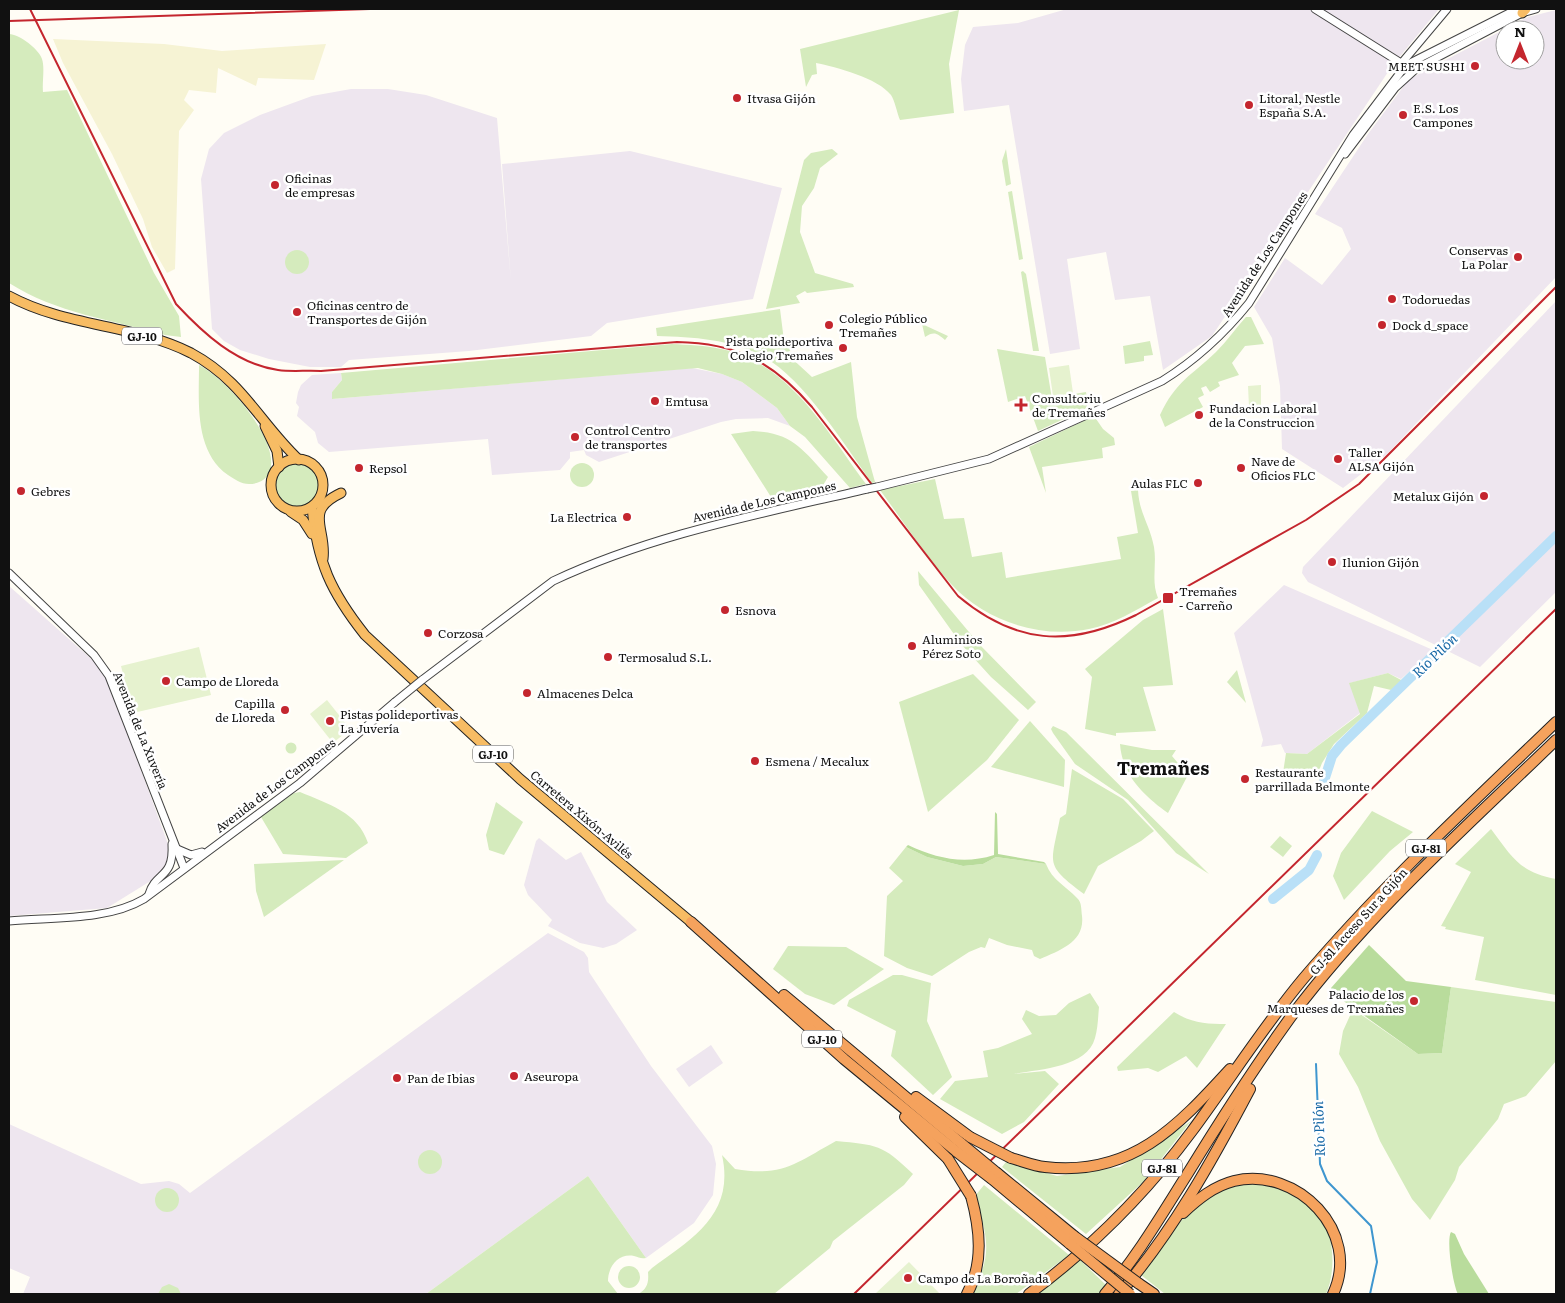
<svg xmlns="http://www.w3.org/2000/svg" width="1565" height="1303" viewBox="0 0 1565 1303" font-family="Literata,serif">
<rect width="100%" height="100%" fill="#fffdf5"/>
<g fill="#eee6ef" fill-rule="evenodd">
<path d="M1067,9H1439L1392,66L1212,336L1163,370L1150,296L1115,300L1106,252L1067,259L1080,349L1050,354L1009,105L964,111L961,79L965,45L973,27L1018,23Z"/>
<path d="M1556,10V277L1386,455L1343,488L1282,449L1280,386L1272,338L1254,307L1285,258L1322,285L1351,249L1342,228L1315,214L1368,134L1409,79L1528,17ZM1505,30H1535V60H1505Z"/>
<path d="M351,89H388L426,95L497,118L511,282L502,164L630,151L782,188L753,299L607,323L591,336L469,351L349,360L341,367H310L269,359L240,350L224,341L212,329L201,179L209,149L224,133L260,115L312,96Z"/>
<path d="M1556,301V592L1480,667L1308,582L1302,573L1303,567Z"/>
<path d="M692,368L722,374L742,382L777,408L790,426L768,418L736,419L721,422L599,462L586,455L584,450L570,452V458L560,470L492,475L488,439L329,452L318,443L315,432L297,416L299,407L296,403L298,392L301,385L312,375L341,373L342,380L332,392V399Z"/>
<path d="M1284,585L1433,650L1401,679L1388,673L1350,683L1360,713L1307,754L1285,753L1281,744L1261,747L1263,740L1234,633Z"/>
<path d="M9,586L105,671L168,844L169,864L157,877L107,908L9,916Z"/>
<path d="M539,838L566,860L581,852L607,902L637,930L616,944L603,948L580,943L548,926L552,920L528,895L524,885L536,841Z"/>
<path d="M548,933L584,952L588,958L589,972L651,1066L712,1146L716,1164L713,1195L694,1223L646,1258L588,1176L426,1294H23L30,1277L9,1268V1124L141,1184L169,1181L179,1184L190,1193Z"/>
<path d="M711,1045L723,1063L689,1087L676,1069Z"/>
</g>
<path fill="#f6f3d4" d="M53,39L164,44L222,51L326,44L314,80L258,78L256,86L218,68L216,93L189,90L184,100L194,110L179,131L175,269L167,273L152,247L143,219L112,154L63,63Z"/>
<g fill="#d5ebbd">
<path d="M959,10L949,64L954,113L900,120C897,113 895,101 891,95C878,78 836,67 816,63L817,74L812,75L806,87L800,49Z"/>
<path d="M9,34C19,34 39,49 42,59C45,68 42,82 43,92L67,90L154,273L179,316L181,337L165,335C112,320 56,313 9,283Z"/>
<path d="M832,149L838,154L820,168L814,188L802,206L800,232L815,273L853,284L854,287L807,293L805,291L796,296L800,303L766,309L804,160L811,153Z"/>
<path d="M1006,149L1011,184L1006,186L1002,161Z"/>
<path d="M1012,191L1023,259L1019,260L1008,192Z"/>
<circle cx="297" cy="262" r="12"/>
<path d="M1023,271L1026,274L1039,351H1033L1021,272Z"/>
<path d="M780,309L784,341L793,347L787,354L812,377L851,362L857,417L875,482L872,483C845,446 804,379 764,357C731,339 693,337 657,336L656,328Z"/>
<path d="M1246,317H1251L1264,344L1245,346L1232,363L1239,375L1218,382L1220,386L1210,392L1206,386L1201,388L1204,395L1198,398L1203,407L1165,427L1160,415C1176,381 1191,376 1216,352C1227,341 1236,328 1246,317Z"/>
<path d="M922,324L948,336L945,340C937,333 934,331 925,337Z"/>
<path d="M1150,341L1153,355L1144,356V361L1125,364L1123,346Z"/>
<path d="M672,344C688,345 705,345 721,349C789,362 828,433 866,484L850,488L805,437L790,426L777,408L742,382L722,374L698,368L332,399V392L342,380L341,373Z"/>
<path d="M997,349L1045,357L1053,405L1074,401V394L1086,392L1088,404L1085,409L1038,431L1025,396L1008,402Z"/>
<path d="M199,365C226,379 280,439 270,471C267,480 258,484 249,484C241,484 234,479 228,475C194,451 199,402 199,365Z"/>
<path d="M1094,416L1103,429L1114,438L1115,445L1102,448L1103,458L1042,467L1046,493L1029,447Z"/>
<path d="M753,431C793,433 802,449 828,477L822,487L771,497L731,434Z"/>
<circle cx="582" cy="475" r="12"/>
<circle cx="297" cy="486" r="22"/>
<path d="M935,479L944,519L964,518L972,557L1002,552L1006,578L1121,559L1117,537L1138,533L1131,491L1138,490C1139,513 1150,525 1154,547C1157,565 1151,581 1158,598C1136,610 1114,624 1089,629C1040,639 985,621 951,584C925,555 903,521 880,490Z"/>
<path d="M918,571L979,644L1036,702L1028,710L991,677L961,644L919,585Z"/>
<path d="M1163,609L1173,685L1143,687L1156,731L1116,733V736L1085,729L1092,677L1085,669L1143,620Z"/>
<path d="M1237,670L1246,703L1227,682Z"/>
<path d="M1388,673L1403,681L1391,690L1374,686L1367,713L1334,744L1322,763L1316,778L1283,773L1286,753L1307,754L1360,714L1349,683Z"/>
<path d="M973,674L1019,720L987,760L928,812L899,702Z"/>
<path d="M1030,721L1065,760L1064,787L991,767Z"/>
<path d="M1053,726L1066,732L1209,874L1176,853L1128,800L1075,764L1053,733L1051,729Z"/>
<circle cx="291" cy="748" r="5.5"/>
<path d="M1120,744L1152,750H1176L1172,756L1188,775L1168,813C1144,796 1122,775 1120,744Z"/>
<path d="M1072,769L1123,799L1154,831L1141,841L1098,866L1084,894C1044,864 1051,865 1060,818L1066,814Z"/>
<path d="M300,792C328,804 358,812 368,843L346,858L283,854L261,817L289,794Z"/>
<path d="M496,802L523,822L504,855L489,850L486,835Z"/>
<path d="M1372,811L1413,832L1390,851L1344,900L1333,876L1341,853Z"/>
<path d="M1491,829C1512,857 1519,872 1556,879V995L1475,980L1484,937L1445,929L1446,927L1441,926L1471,872L1455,864Z"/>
<path d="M1280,836L1292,846L1283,857L1270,847Z"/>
<path d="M906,847L927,857L963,866L983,864L996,857L1046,864C1052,880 1066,886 1077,898C1082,902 1081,910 1082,916C1085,942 1060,950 1040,959L1034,956L1032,950L1007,945L989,938L985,948L981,947L969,952L932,976L907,968L884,956L887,896L903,881L889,868Z"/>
<path d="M344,860L264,917L256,891L254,864Z"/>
<path d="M788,946L846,947L884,969L834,1005L805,994L773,969Z"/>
<path d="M893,975H902L931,983L927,1021L952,1077L933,1095L891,1056L896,1031L847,1006L849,1000Z"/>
<path d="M1451,987L1556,1002V1061L1526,1096L1504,1104L1498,1119L1459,1167L1455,1180L1430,1220L1412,1199L1380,1141L1358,1087L1339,1054L1343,1031L1353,1009L1418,1054L1442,1053Z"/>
<path d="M1090,993L1099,1007C1098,1017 1098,1028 1095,1038C1087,1068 1039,1069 1014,1074L1045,1071L1059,1084L1024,1122L1002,1134L940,1099L955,1081L988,1077L983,1051L998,1048L1032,1034L1022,1019L1026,1010L1039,1016L1056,1015L1069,1003Z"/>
<path d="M1174,1012C1191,1023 1207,1024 1226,1024L1197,1068L1186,1056L1158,1072L1148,1068L1118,1071L1117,1067Z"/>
<path d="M1191,1121L1144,1181L1086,1234L1002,1167L1006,1162L1057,1176L1120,1167Z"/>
<path d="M836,1141C877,1145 882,1144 913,1174L904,1185L833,1241L830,1248L774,1294H638C647,1289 649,1283 648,1272L652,1268C693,1238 735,1214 722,1155L735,1169C783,1177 796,1163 836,1141Z"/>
<circle cx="430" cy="1162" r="12"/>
<path d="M588,1176L646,1258C640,1259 639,1257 634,1256C618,1253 608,1267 608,1281L618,1294H426Z"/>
<path d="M1270,1183C1282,1189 1297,1194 1308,1202C1334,1221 1338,1267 1326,1294H1165L1141,1275C1166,1240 1190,1197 1236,1185C1246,1182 1259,1183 1270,1183Z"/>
<path d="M984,1185L1069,1255L1016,1294H972C993,1253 988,1239 975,1196Z"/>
<circle cx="167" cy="1200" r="12"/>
<path d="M1079,1259L1107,1286L1099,1294H1035Z"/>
<circle cx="629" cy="1277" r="11"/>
<path d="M169,1284L178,1288L181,1294H158L162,1287Z"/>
</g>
<g fill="#b9dc9c">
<path d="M995,812L997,814L998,854L1044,862L1046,864L996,857L983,864L963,866L927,857L906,847L908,845C936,858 963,865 994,855Z"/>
<path d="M1369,945L1406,981L1451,987L1442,1053L1418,1054L1331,992V988Z"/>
<path d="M1451,1232L1455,1234L1464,1254L1489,1294H1458C1453,1286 1446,1240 1451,1232Z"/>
</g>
<g fill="#e6f2cf">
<path d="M1069,365L1074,400L1054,403L1049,368Z"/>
<path d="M1261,385V407H1249L1248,386Z"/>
<path d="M199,647L211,695L133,713L121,666Z"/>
<path d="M327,700L350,729L333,743L310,714Z"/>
<path d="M909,1262L940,1294H875Z"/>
</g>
<circle fill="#f1ede2" cx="1041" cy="399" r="5.5"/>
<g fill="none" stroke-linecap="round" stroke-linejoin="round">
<path stroke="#3f96cf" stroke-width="2" d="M1316,1064L1320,1164L1327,1181L1371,1226L1377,1262L1370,1294"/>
<g stroke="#b9e0f7" stroke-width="10">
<path d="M1324,781L1332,756L1341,745L1556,536"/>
<path d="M1273,899L1309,870L1317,855"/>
</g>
<defs>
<g id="tertiary">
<path d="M1315,9L1401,63L1408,66"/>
<path d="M1400,65L1447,9"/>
<path d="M1345,154L1395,88L1417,68L1522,13L1536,9"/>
<path d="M877,487L989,459L1162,381C1196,360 1224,334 1249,303L1353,135L1406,65L1517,9"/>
<path d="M9,573L94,655L109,676L184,868"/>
<path d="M422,680L553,581C653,534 761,514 867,489"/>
<path d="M177,849L191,855L202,852"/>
<path d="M149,894C156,871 174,879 172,844"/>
<path d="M9,921C52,917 107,921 144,899L300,783L395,702"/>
</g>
<g id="trunk">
<path d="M1522,13L1526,9"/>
<path d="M9,296C66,327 134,324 191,353C243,381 259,422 299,460"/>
<path d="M265,426L277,451L279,467"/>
<circle cx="297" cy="485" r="26"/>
<path d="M312,507C317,562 331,592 365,635L520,779L691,922"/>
<path d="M291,512L303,520L312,534"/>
<path d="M323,559C327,528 303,511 341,493"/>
</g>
<g id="motorway">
<path d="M691,922L844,1059L957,1152"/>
<path d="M784,995L962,1144"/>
<path d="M916,1097L970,1137"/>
<path d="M905,1117L948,1159"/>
<path d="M1011,1158C1022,1161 1034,1166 1045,1167C1131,1177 1177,1127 1230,1069"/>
<path d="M997,1173L1074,1236"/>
<path d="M992,1179L1070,1244"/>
<path d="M1183,1213C1198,1199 1214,1186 1234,1181C1297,1166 1362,1232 1333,1294"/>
<path d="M1138,1283L1154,1294"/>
<path d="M967,1294C984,1263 980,1229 971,1196"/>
<path d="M1029,1294C1091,1248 1146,1193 1192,1131C1229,1081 1263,1027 1303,979C1381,887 1470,805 1556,722"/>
<path d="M1105,1294C1137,1257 1162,1214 1188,1173C1220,1121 1254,1068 1290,1018C1367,915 1464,829 1556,740"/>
<path d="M1119,1294C1172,1233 1212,1161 1250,1089"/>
</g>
</defs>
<use href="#tertiary" stroke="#444" stroke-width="9"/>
<use href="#trunk" stroke="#222" stroke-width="11"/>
<use href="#motorway" stroke="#222" stroke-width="12"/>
<use href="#tertiary" stroke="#fff" stroke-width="7"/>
<use href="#trunk" stroke="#f7bc64" stroke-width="9"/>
<use href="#motorway" stroke="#f5a25d" stroke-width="10"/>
<g stroke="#c4262e" stroke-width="2">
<path d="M30,9L176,304C203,333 236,364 278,370C292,372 307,370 321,371L677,342C737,343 773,362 812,407L958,596C1015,644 1069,648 1136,615L1306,520L1359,484L1556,287"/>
<path d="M9,21L370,9"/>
<path d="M854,1294L1556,609"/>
</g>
<defs>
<g id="tertiary-bridge">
<path d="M867,489L877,487"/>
<path d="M395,702L422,680"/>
</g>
<g id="motorway-bridge">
<path d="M970,1137L1011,1158"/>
<path d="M962,1144L997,1173"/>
<path d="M957,1152L992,1179"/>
<path d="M948,1159L971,1196"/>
<path d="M1074,1236L1138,1283"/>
<path d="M1070,1244L1130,1294"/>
</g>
</defs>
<use href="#tertiary-bridge" stroke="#444" stroke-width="9" stroke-linecap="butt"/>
<use href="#motorway-bridge" stroke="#222" stroke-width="12" stroke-linecap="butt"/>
<use href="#tertiary-bridge" stroke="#fff" stroke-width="7"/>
<use href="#motorway-bridge" stroke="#f5a25d" stroke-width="10"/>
</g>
<g fill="#c4262e" stroke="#fff" stroke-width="2">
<circle cx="1475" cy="66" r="5"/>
<circle cx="737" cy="98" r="5"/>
<circle cx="1249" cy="105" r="5"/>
<circle cx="1403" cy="115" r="5"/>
<circle cx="275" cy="185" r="5"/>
<circle cx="1518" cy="257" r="5"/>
<circle cx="1392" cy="299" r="5"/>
<circle cx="297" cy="312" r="5"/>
<circle cx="829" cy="325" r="5"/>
<circle cx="1382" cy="325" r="5"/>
<circle cx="843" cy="348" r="5"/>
<circle cx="655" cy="401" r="5"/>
<path d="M1018.5 397.5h5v5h5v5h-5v5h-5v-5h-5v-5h5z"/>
<circle cx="1199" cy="415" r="5"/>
<circle cx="575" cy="437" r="5"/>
<circle cx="1338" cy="459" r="5"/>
<circle cx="359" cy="468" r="5"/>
<circle cx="1241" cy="468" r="5"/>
<circle cx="1198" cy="483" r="5"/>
<circle cx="21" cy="491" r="5"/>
<circle cx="1484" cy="496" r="5"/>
<circle cx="627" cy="517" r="5"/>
<circle cx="1332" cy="562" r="5"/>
<rect x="1162" y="592" width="12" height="12" rx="2.5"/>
<circle cx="725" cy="610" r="5"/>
<circle cx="428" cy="633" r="5"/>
<circle cx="912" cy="646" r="5"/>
<circle cx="608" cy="657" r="5"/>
<circle cx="166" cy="681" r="5"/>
<circle cx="527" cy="693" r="5"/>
<circle cx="285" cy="710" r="5"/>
<circle cx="330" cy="721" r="5"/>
<circle cx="755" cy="761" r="5"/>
<circle cx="1245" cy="779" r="5"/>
<circle cx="1414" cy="1001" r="5"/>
<circle cx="514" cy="1076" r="5"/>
<circle cx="397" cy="1078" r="5"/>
<circle cx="908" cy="1278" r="5"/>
</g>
<g text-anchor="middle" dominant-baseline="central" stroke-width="5" stroke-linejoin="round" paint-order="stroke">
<g fill="#fff" stroke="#585858" stroke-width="1">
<rect x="122" y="327.5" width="40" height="17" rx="4"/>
<rect x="473" y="745.5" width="40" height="17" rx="4"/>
<rect x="1406" y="839.5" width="40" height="17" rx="4"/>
<rect x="802" y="1030.5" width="40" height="17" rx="4"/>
<rect x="1142" y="1159.5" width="40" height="17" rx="4"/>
</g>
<g font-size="11" font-weight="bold" fill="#111">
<text x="142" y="336">GJ-10</text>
<text x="493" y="754">GJ-10</text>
<text x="1426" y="848">GJ-81</text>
<text x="822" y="1039">GJ-10</text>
<text x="1162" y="1168">GJ-81</text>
</g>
<g font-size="12" fill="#111" stroke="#fff" text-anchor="start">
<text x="1465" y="66" text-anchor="end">MEET SUSHI</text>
<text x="747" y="98">Itvasa Gijón</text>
<text x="1259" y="98">Litoral, Nestle<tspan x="1259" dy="14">España S.A.</tspan></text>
<text x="1413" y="108">E.S. Los<tspan x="1413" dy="14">Campones</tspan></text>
<text x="285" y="178">Oficinas<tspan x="285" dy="14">de empresas</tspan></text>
<text x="1508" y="250" text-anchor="end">Conservas<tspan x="1508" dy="14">La Polar</tspan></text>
<text x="1402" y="299">Todoruedas</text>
<text x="307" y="305">Oficinas centro de<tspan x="307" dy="14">Transportes de Gijón</tspan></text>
<text x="839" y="318">Colegio Público<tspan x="839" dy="14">Tremañes</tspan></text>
<text x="1392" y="325">Dock d_space</text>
<text x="833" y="341" text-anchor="end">Pista polideportiva<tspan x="833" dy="14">Colegio Tremañes</tspan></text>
<text x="1032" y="398">Consultoriu<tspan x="1032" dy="14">de Tremañes</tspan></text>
<text x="665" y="401">Emtusa</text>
<text x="1209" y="408">Fundacion Laboral<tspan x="1209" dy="14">de la Construccion</tspan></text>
<text x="585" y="430">Control Centro<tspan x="585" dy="14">de transportes</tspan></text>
<text x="1348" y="452">Taller<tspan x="1348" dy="14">ALSA Gijón</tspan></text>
<text x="1251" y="461">Nave de<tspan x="1251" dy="14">Oficios FLC</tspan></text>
<text x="369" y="468">Repsol</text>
<text x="1188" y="483" text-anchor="end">Aulas FLC</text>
<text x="31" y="491">Gebres</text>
<text x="1474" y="496" text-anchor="end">Metalux Gijón</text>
<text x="617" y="517" text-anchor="end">La Electrica</text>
<text x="1342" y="562">Ilunion Gijón</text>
<text x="1179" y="591">Tremañes<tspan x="1179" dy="14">- Carreño</tspan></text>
<text x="735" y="610">Esnova</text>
<text x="438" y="633">Corzosa</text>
<text x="922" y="639">Aluminios<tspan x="922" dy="14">Pérez Soto</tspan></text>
<text x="618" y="657">Termosalud S.L.</text>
<text x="176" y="681">Campo de Lloreda</text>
<text x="537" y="693">Almacenes Delca</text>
<text x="275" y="703" text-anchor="end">Capilla<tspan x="275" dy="14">de Lloreda</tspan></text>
<text x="340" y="714">Pistas polideportivas<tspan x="340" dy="14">La Juvería</tspan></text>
<text x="765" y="761">Esmena / Mecalux</text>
<text x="1255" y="772">Restaurante<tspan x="1255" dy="14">parrillada Belmonte</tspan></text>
<text x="1404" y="994" text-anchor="end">Palacio de los<tspan x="1404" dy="14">Marqueses de Tremañes</tspan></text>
<text x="524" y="1076">Aseuropa</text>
<text x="407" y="1078">Pan de Ibias</text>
<text x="918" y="1278">Campo de La Boroñada</text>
</g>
<g font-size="12" fill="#111" stroke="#fff">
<text transform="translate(1264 254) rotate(-57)">Avenida de Los Campones</text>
<text transform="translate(764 501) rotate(-13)">Avenida de Los Campones</text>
<text transform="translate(141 730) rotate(68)">Avenida de La Xuvería</text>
<text transform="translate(275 785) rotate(-37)">Avenida de Los Campones</text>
<text transform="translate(582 814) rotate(40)">Carretera Xixón-Avilés</text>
<text transform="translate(1358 921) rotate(-48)">GJ-81 Acceso Sur a Gijón</text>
</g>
<g font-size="14" font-style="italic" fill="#1768a6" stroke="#fff">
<text transform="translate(1434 655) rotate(-44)">Río Pilón</text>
<text transform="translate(1318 1129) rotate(-92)">Río Pilón</text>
</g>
<g font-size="18" font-weight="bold" fill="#111" stroke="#fff">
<text x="1163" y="767">Tremañes</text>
</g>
</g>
<rect width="1565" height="1303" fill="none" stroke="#111111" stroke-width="20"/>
<g transform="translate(1520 45)"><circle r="24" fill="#ffffff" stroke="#a0a0a0"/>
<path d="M0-4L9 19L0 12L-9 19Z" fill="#c4262e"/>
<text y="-8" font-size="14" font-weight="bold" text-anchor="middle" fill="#111111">N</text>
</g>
</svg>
